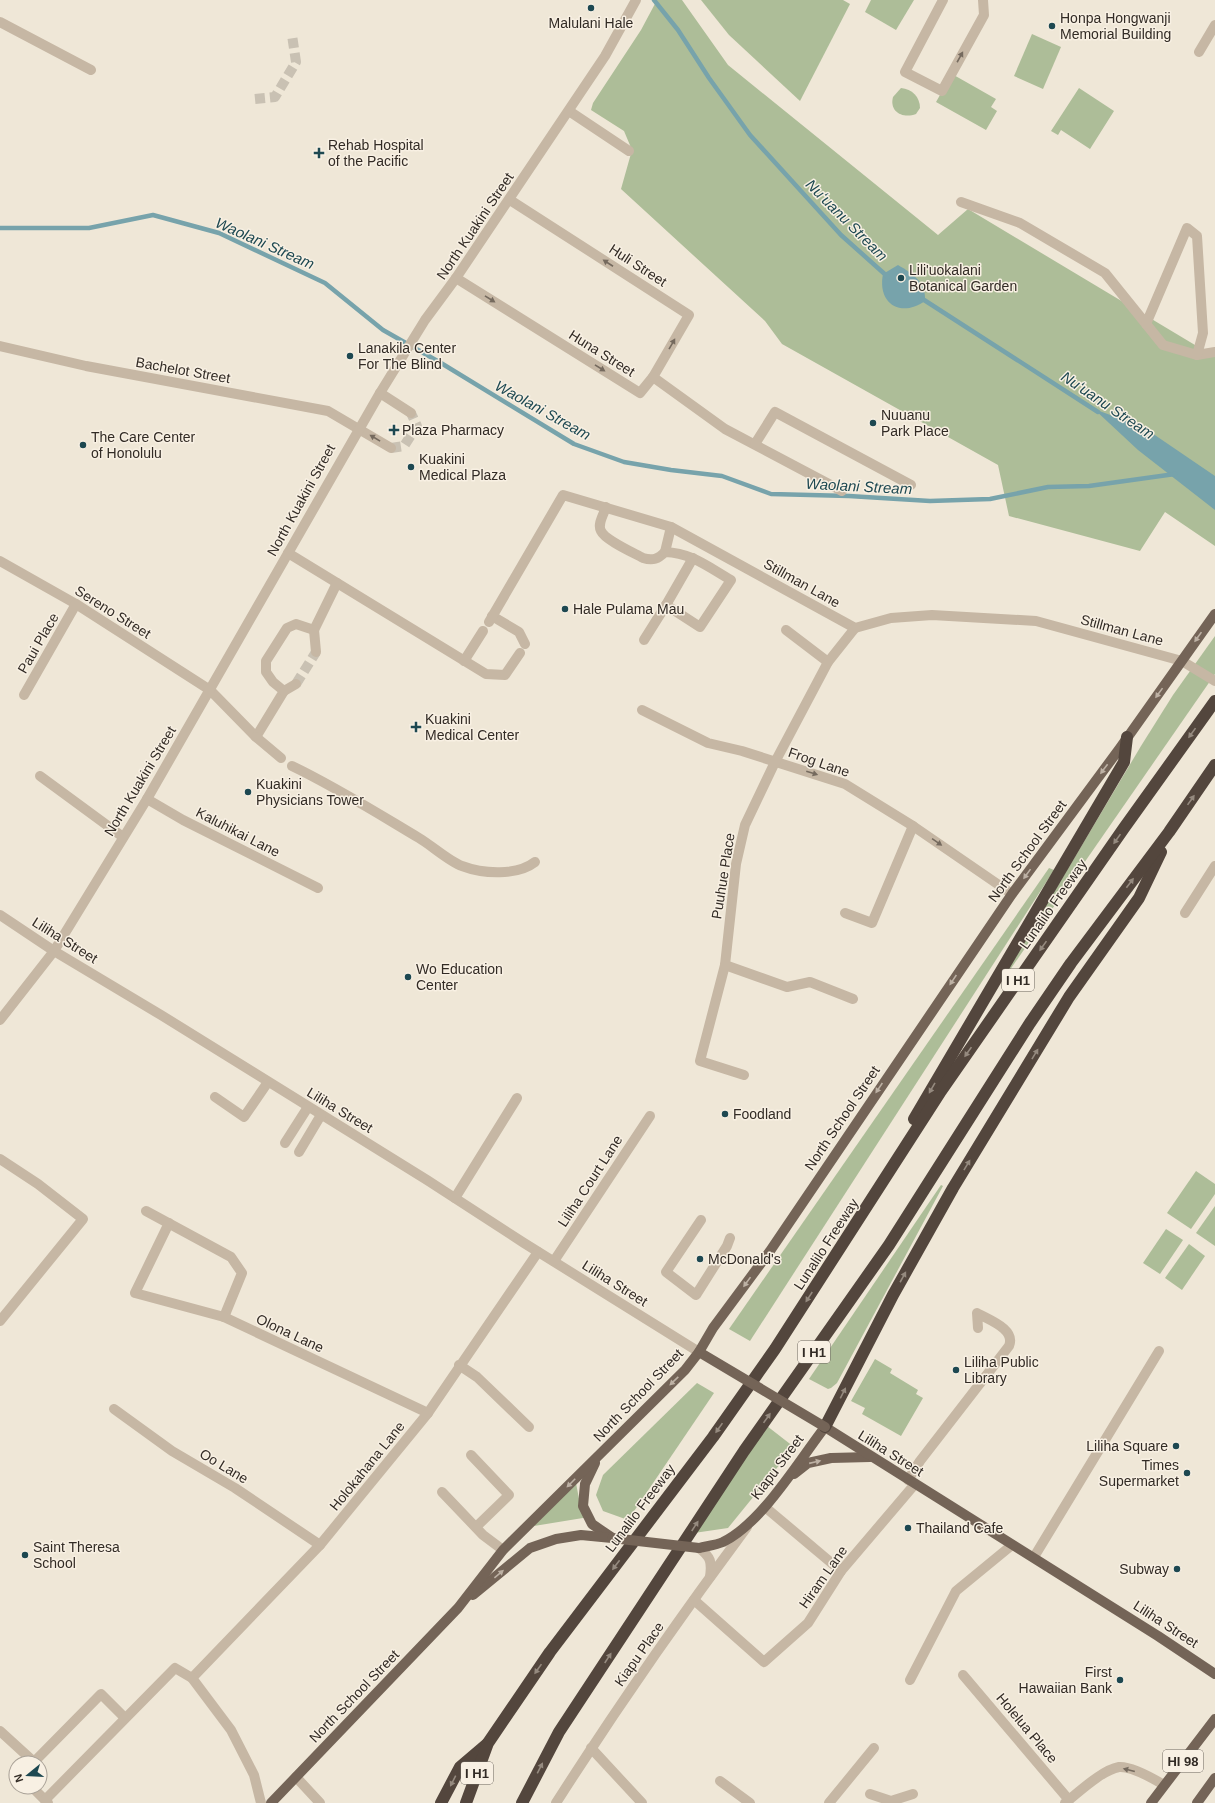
<svg xmlns="http://www.w3.org/2000/svg" width="1215" height="1803" viewBox="0 0 1215 1803" font-family="Helvetica,sans-serif">
<rect width="100%" height="100%" fill="#efe7d7"/>
<g fill="#adbd98">
<path d="M657,0H682L728,65L938,235L968,209L1215,357V546L1165,512L1140,551L1009,516L998,465L782,344L765,321L621,189L632,150L624,131L591,110L593,103L641,30Z"/>
<path d="M701,0H843L850,4L800,101L729,35Z"/>
<path d="M871,0H914L896,30L865,12Z"/>
<path d="M1032,34L1061,47L1043,89L1014,76Z"/>
<path d="M952,74L996,99L991,107L997,111L986,130L936,102Z"/>
<path d="M901,88C912,89 920,97 920,108L916,114C903,119 889,112 893,97Z"/>
<path d="M1079,88L1114,111L1090,149L1061,130L1058,135L1051,131Z"/>
<path d="M1215,636V674L1005,977L1004,976L1141,746L1173,695Z"/>
<path d="M1049,868L1054,870L750,1341L729,1329Z"/>
<path d="M1196,1171L1215,1184V1194L1191,1229L1167,1213Z"/>
<path d="M941,1185L943,1186L837,1383L831,1388L828,1389L809,1379Z"/>
<path d="M1215,1206V1246L1196,1233Z"/>
<path d="M1166,1229L1183,1240L1160,1274L1143,1263Z"/>
<path d="M1189,1244L1205,1256L1182,1290L1165,1278Z"/>
<path d="M875,1359L892,1369L890,1373L918,1390L916,1394L923,1398L901,1436L862,1414L865,1408L851,1401Z"/>
<path d="M697,1383L714,1393L628,1520L603,1511L596,1495L603,1475Z"/>
<path d="M767,1426L794,1447L728,1528L694,1533Z"/>
<path d="M576,1483L580,1504L589,1517L534,1526Z"/>
</g>
<g fill="#77a3ab">
<path d="M898,265C913,274 926,282 925,301C901,318 877,304 883,274Z"/>
<path d="M1094,409L1143,427L1215,476V510L1138,450Z"/>
</g>
<g fill="none" stroke-linecap="round" stroke-linejoin="round">
<g stroke="#77a3ab" stroke-width="4.5">
<path d="M654,0L678,30L709,78L750,135L841,235L888,277"/>
<path d="M0,228H89L153,215L219,233L325,283L383,330L441,363L574,444L624,462L671,470L722,476L771,494L849,496L930,501L990,499L1048,487L1089,486L1175,474"/>
<path d="M921,298L1098,412"/>
</g>
<g stroke="#c9c1b3" stroke-width="10" stroke-dasharray="10 5" stroke-linecap="butt">
<path d="M255,99L275,97L296,62L292,35"/>
<path d="M391,448L404,446L417,426L411,413"/>
<path d="M296,684L316,652"/>
</g>
<g stroke="#c6b7a4" stroke-width="10">
<path d="M943,0L905,72L942,91L984,15L983,0"/>
<path d="M0,22L91,70"/>
<path d="M1199,52L1215,25"/>
<path d="M569,111L629,151"/>
<path d="M961,202L1020,223L1105,273L1163,345L1197,355L1215,352"/>
<path d="M456,278L640,393L653,377L689,315L510,200"/>
<path d="M1146,324L1187,228L1197,236L1203,333L1197,355"/>
<path d="M0,346L86,366L328,411L391,448"/>
<path d="M653,377L725,429L842,491"/>
<path d="M380,393L411,413"/>
<path d="M755,444L775,412L911,485"/>
<path d="M606,507C604,514 597,524 601,531C605,540 634,553 643,558C653,561 658,559 665,552C692,553 708,567 731,580L700,627L666,605"/>
<path d="M665,552L671,527"/>
<path d="M288,553L486,674L505,675L520,653"/>
<path d="M0,561L76,604L210,690L256,737L284,691L273,682L266,672V661L287,628L296,624L314,630L337,583"/>
<path d="M492,616L519,632L525,644"/>
<path d="M489,622L563,495L671,527L855,628L891,618L932,615L1036,621L1182,661L1215,681"/>
<path d="M314,630L316,652"/>
<path d="M786,630L828,662"/>
<path d="M644,640L666,605L693,558"/>
<path d="M464,661L483,631"/>
<path d="M284,691L296,684"/>
<path d="M24,695L76,604"/>
<path d="M642,710L708,743L742,751L845,784L913,826L1012,894"/>
<path d="M256,737L281,758"/>
<path d="M292,766C336,787 377,813 419,838C431,845 450,862 462,866C483,874 517,876 535,862"/>
<path d="M40,776L123,837"/>
<path d="M147,799L183,820L318,888"/>
<path d="M845,913L872,923L913,826"/>
<path d="M1185,913L1215,866"/>
<path d="M0,915L54,951L161,1015L427,1180L524,1243L699,1352"/>
<path d="M725,965L787,987L810,982L853,999"/>
<path d="M0,1020L54,951L147,799L380,393L425,320L456,278L605,56L636,0"/>
<path d="M744,1075L700,1061L725,965L736,864L745,825L775,762L828,662L855,628"/>
<path d="M215,1097L244,1117L268,1082"/>
<path d="M285,1143L308,1107"/>
<path d="M299,1152L321,1115"/>
<path d="M0,1159L38,1184L83,1219L0,1321"/>
<path d="M455,1198L517,1098"/>
<path d="M146,1211L231,1257L242,1273L224,1317"/>
<path d="M701,1220L666,1272L696,1295L727,1246L730,1238"/>
<path d="M169,1223L135,1293L224,1317L428,1413"/>
<path d="M554,1261L650,1116"/>
<path d="M459,1365L477,1377L529,1427"/>
<path d="M114,1409L172,1451L235,1488L320,1545"/>
<path d="M471,1455L509,1495L476,1527"/>
<path d="M908,1480L920,1461L1009,1346C1016,1329 989,1320 977,1313L978,1328"/>
<path d="M442,1492L483,1535L503,1550"/>
<path d="M765,1507L841,1571"/>
<path d="M699,1548C711,1557 712,1562 710,1577"/>
<path d="M1034,1557L1159,1351"/>
<path d="M694,1600L764,1662L808,1623L841,1571L915,1484"/>
<path d="M963,1675L1069,1800"/>
<path d="M192,1678L320,1545L428,1413L538,1252"/>
<path d="M910,1680L956,1591L1012,1545"/>
<path d="M0,1731L34,1762"/>
<path d="M591,1748L642,1803"/>
<path d="M33,1763L101,1694L125,1718"/>
<path d="M296,1777L320,1803"/>
<path d="M720,1781L750,1803"/>
<path d="M32,1787L45,1800"/>
<path d="M870,1794L891,1801L913,1794"/>
<path d="M48,1803L45,1800L175,1668L192,1678L231,1730L254,1775L261,1803"/>
<path d="M556,1803C616,1709 680,1617 747,1527"/>
<path d="M829,1803L874,1748"/>
<path d="M1065,1803C1079,1792 1102,1770 1119,1767C1131,1766 1154,1779 1164,1785"/>
</g>
<g stroke="#746457" stroke-width="10">
<path d="M595,1463L585,1484L583,1506L592,1524L611,1537"/>
<path d="M794,1474L808,1463L831,1458L870,1457"/>
<path d="M699,1548C707,1546 716,1545 723,1542C762,1523 798,1462 825,1427L1158,1636L1215,1674"/>
<path d="M473,1595L530,1548L556,1539L581,1535L612,1538"/>
<path d="M271,1803L458,1608L503,1550L685,1370L699,1352L713,1328L770,1251L1012,894L1120,748L1215,614"/>
<path d="M1151,1803L1215,1719"/>
<path d="M1197,1803L1215,1778"/>
</g>
<g stroke="#53463d" stroke-width="12">
<path d="M914,1119L1124,762L1127,737"/>
<path d="M825,1427L893,1295L953,1188L1069,997L1139,898L1161,852"/>
<path d="M441,1803L460,1767L487,1744"/>
<path d="M466,1803L488,1743L550,1652L713,1437L775,1349L941,1091L1124,828L1215,701"/>
<path d="M522,1803L559,1732L744,1451L889,1245L1030,1023L1071,963L1169,832L1215,765"/>
</g>
<g stroke="#746457" stroke-width="10">
<path d="M699,1352L825,1427"/>
<path d="M612,1538L699,1548"/>
</g>
</g>
<defs><path id="oneway-solid" d="M-6-.8H1V-3.2L6.5 0L1 3.2V.8H-6Z"/></defs>
<g fill="#756a5e">
<use href="#oneway-solid" transform="translate(960 57) rotate(-61)"/>
<use href="#oneway-solid" transform="translate(608 263) rotate(-147)"/>
<use href="#oneway-solid" transform="translate(490 299) rotate(32)"/>
<use href="#oneway-solid" transform="translate(672 344) rotate(-60)"/>
<use href="#oneway-solid" transform="translate(600 368) rotate(32)"/>
<use href="#oneway-solid" transform="translate(375 438) rotate(-149)"/>
<use href="#oneway-solid" transform="translate(812 773) rotate(17)"/>
<use href="#oneway-solid" transform="translate(937 842) rotate(35)"/>
<use href="#oneway-solid" transform="translate(1129 1770) rotate(-166)"/>
</g>
<g fill="#bdb1a4">
<use href="#oneway-solid" transform="translate(1198 637) rotate(125)"/>
<use href="#oneway-solid" transform="translate(1159 693) rotate(126)"/>
<use href="#oneway-solid" transform="translate(1104 769) rotate(127)"/>
<use href="#oneway-solid" transform="translate(1027 874) rotate(126)"/>
<use href="#oneway-solid" transform="translate(953 980) rotate(124)"/>
<use href="#oneway-solid" transform="translate(879 1088) rotate(124)"/>
<use href="#oneway-solid" transform="translate(747 1282) rotate(126)"/>
<use href="#oneway-solid" transform="translate(674 1381) rotate(136)"/>
<use href="#oneway-solid" transform="translate(815 1462) rotate(-13)"/>
<use href="#oneway-solid" transform="translate(571 1483) rotate(135)"/>
<use href="#oneway-solid" transform="translate(499 1574) rotate(-40)"/>
</g>
<g fill="#958a7f">
<use href="#oneway-solid" transform="translate(1192 733) rotate(126)"/>
<use href="#oneway-solid" transform="translate(1191 800) rotate(-55)"/>
<use href="#oneway-solid" transform="translate(1117 839) rotate(125)"/>
<use href="#oneway-solid" transform="translate(1130 883) rotate(-53)"/>
<use href="#oneway-solid" transform="translate(1043 946) rotate(125)"/>
<use href="#oneway-solid" transform="translate(968 1052) rotate(125)"/>
<use href="#oneway-solid" transform="translate(1035 1054) rotate(-59)"/>
<use href="#oneway-solid" transform="translate(932 1088) rotate(120)"/>
<use href="#oneway-solid" transform="translate(967 1165) rotate(-59)"/>
<use href="#oneway-solid" transform="translate(903 1277) rotate(-61)"/>
<use href="#oneway-solid" transform="translate(809 1297) rotate(123)"/>
<use href="#oneway-solid" transform="translate(843 1393) rotate(-63)"/>
<use href="#oneway-solid" transform="translate(767 1418) rotate(-55)"/>
<use href="#oneway-solid" transform="translate(719 1428) rotate(125)"/>
<use href="#oneway-solid" transform="translate(695 1526) rotate(-57)"/>
<use href="#oneway-solid" transform="translate(616 1565) rotate(127)"/>
<use href="#oneway-solid" transform="translate(608 1658) rotate(-57)"/>
<use href="#oneway-solid" transform="translate(538 1669) rotate(125)"/>
<use href="#oneway-solid" transform="translate(540 1768) rotate(-63)"/>
<use href="#oneway-solid" transform="translate(453 1781) rotate(117)"/>
</g>
<g fill="#1d4851" stroke="#f8f0e3" stroke-width="1.5">
<circle cx="591" cy="8" r="4"/>
<circle cx="1052" cy="26" r="4"/>
<path d="M317 147h4v4h4v4h-4v4h-4v-4h-4v-4h4z"/>
<circle cx="901" cy="278" r="4"/>
<circle cx="350" cy="356" r="4"/>
<circle cx="873" cy="423" r="4"/>
<path d="M392 424h4v4h4v4h-4v4h-4v-4h-4v-4h4z"/>
<circle cx="83" cy="445" r="4"/>
<circle cx="411" cy="467" r="4"/>
<circle cx="565" cy="609" r="4"/>
<path d="M414 721h4v4h4v4h-4v4h-4v-4h-4v-4h4z"/>
<circle cx="248" cy="792" r="4"/>
<circle cx="408" cy="977" r="4"/>
<circle cx="725" cy="1114" r="4"/>
<circle cx="700" cy="1259" r="4"/>
<circle cx="956" cy="1370" r="4"/>
<circle cx="1176" cy="1446" r="4"/>
<circle cx="1187" cy="1473" r="4"/>
<circle cx="908" cy="1528" r="4"/>
<circle cx="25" cy="1555" r="4"/>
<circle cx="1177" cy="1569" r="4"/>
<circle cx="1120" cy="1680" r="4"/>
</g>
<g text-anchor="middle" dominant-baseline="central" stroke-width="3" stroke-linejoin="round" paint-order="stroke">
<g fill="#f8f0e3" stroke="#6d665e" stroke-width="1">
<rect x="1002" y="969" width="32" height="22" rx="3"/>
<rect x="798" y="1341" width="32" height="22" rx="3"/>
<rect x="1163" y="1750" width="40" height="22" rx="3"/>
<rect x="461" y="1762" width="32" height="22" rx="3"/>
</g>
<g font-size="13" font-weight="bold" fill="#322b25">
<text x="1018" y="980">I H1</text>
<text x="814" y="1352">I H1</text>
<text x="1183" y="1761">HI 98</text>
<text x="477" y="1773">I H1</text>
</g>
<g font-size="14" fill="#322b25" stroke="#f8f0e3" text-anchor="start">
<text x="1060" y="18">Honpa Hongwanji<tspan x="1060" dy="16">Memorial Building</tspan></text>
<text x="591" y="23" text-anchor="middle">Malulani Hale</text>
<text x="328" y="145">Rehab Hospital<tspan x="328" dy="16">of the Pacific</tspan></text>
<text x="909" y="270">Lili'uokalani<tspan x="909" dy="16">Botanical Garden</tspan></text>
<text x="358" y="348">Lanakila Center<tspan x="358" dy="16">For The Blind</tspan></text>
<text x="881" y="415">Nuuanu<tspan x="881" dy="16">Park Place</tspan></text>
<text x="402" y="430">Plaza Pharmacy</text>
<text x="91" y="437">The Care Center<tspan x="91" dy="16">of Honolulu</tspan></text>
<text x="419" y="459">Kuakini<tspan x="419" dy="16">Medical Plaza</tspan></text>
<text x="573" y="609">Hale Pulama Mau</text>
<text x="425" y="719">Kuakini<tspan x="425" dy="16">Medical Center</tspan></text>
<text x="256" y="784">Kuakini<tspan x="256" dy="16">Physicians Tower</tspan></text>
<text x="416" y="969">Wo Education<tspan x="416" dy="16">Center</tspan></text>
<text x="733" y="1114">Foodland</text>
<text x="708" y="1259">McDonald's</text>
<text x="964" y="1362">Liliha Public<tspan x="964" dy="16">Library</tspan></text>
<text x="1168" y="1446" text-anchor="end">Liliha Square</text>
<text x="1179" y="1465" text-anchor="end">Times<tspan x="1179" dy="16">Supermarket</tspan></text>
<text x="916" y="1528">Thailand Cafe</text>
<text x="33" y="1547">Saint Theresa<tspan x="33" dy="16">School</tspan></text>
<text x="1169" y="1569" text-anchor="end">Subway</text>
<text x="1112" y="1672" text-anchor="end">First<tspan x="1112" dy="16">Hawaiian Bank</tspan></text>
</g>
<g font-size="14" fill="#322b25" stroke="#f8f0e3">
<text transform="translate(475 226) rotate(-56)">North Kuakini Street</text>
<text transform="translate(638 265) rotate(33)">Huli Street</text>
<text transform="translate(602 353) rotate(32)">Huna Street</text>
<text transform="translate(183 370) rotate(10)">Bachelot Street</text>
<text transform="translate(301 500) rotate(-61)">North Kuakini Street</text>
<text transform="translate(802 583) rotate(29)">Stillman Lane</text>
<text transform="translate(113 612) rotate(32)">Sereno Street</text>
<text transform="translate(1122 630) rotate(15)">Stillman Lane</text>
<text transform="translate(38 643) rotate(-60)">Paui Place</text>
<text transform="translate(819 762) rotate(19)">Frog Lane</text>
<text transform="translate(140 781) rotate(-59)">North Kuakini Street</text>
<text transform="translate(238 832) rotate(27)">Kaluhikai Lane</text>
<text transform="translate(1027 851) rotate(-54)">North School Street</text>
<text transform="translate(723 876) rotate(-81)">Puuhue Place</text>
<text transform="translate(1053 904) rotate(-55)">Lunalilo Freeway</text>
<text transform="translate(65 940) rotate(32)">Liliha Street</text>
<text transform="translate(340 1110) rotate(31)">Liliha Street</text>
<text transform="translate(842 1118) rotate(-56)">North School Street</text>
<text transform="translate(590 1181) rotate(-57)">Liliha Court Lane</text>
<text transform="translate(826 1244) rotate(-57)">Lunalilo Freeway</text>
<text transform="translate(615 1283) rotate(32)">Liliha Street</text>
<text transform="translate(290 1333) rotate(25)">Olona Lane</text>
<text transform="translate(638 1395) rotate(-46)">North School Street</text>
<text transform="translate(891 1453) rotate(32)">Liliha Street</text>
<text transform="translate(224 1466) rotate(31)">Oo Lane</text>
<text transform="translate(367 1466) rotate(-51)">Holokahana Lane</text>
<text transform="translate(777 1467) rotate(-53)">Kiapu Street</text>
<text transform="translate(640 1508) rotate(-53)">Lunalilo Freeway</text>
<text transform="translate(823 1577) rotate(-55)">Hiram Lane</text>
<text transform="translate(1166 1624) rotate(33)">Liliha Street</text>
<text transform="translate(639 1654) rotate(-55)">Kiapu Place</text>
<text transform="translate(354 1696) rotate(-46)">North School Street</text>
<text transform="translate(1027 1728) rotate(50)">Holelua Place</text>
</g>
<g font-size="15" font-style="italic" fill="#1d4851" stroke="#f8f0e3">
<text transform="translate(847 220) rotate(45)">Nuʻuanu Stream</text>
<text transform="translate(265 243) rotate(24)">Waolani Stream</text>
<text transform="translate(1108 405) rotate(34)">Nuʻuanu Stream</text>
<text transform="translate(543 410) rotate(29)">Waolani Stream</text>
<text transform="translate(859 486) rotate(3)">Waolani Stream</text>
</g>
</g>
<g transform="translate(28 1775) rotate(252)"><circle r="19" fill="#f8f0e3" stroke="#a9a197"/>
<path d="M0-3L7 15L0 10L-7 15Z" fill="#1d4851"/>
<text y="-6" font-size="11" font-weight="bold" text-anchor="middle" fill="#322b25">N</text>
</g>
</svg>
